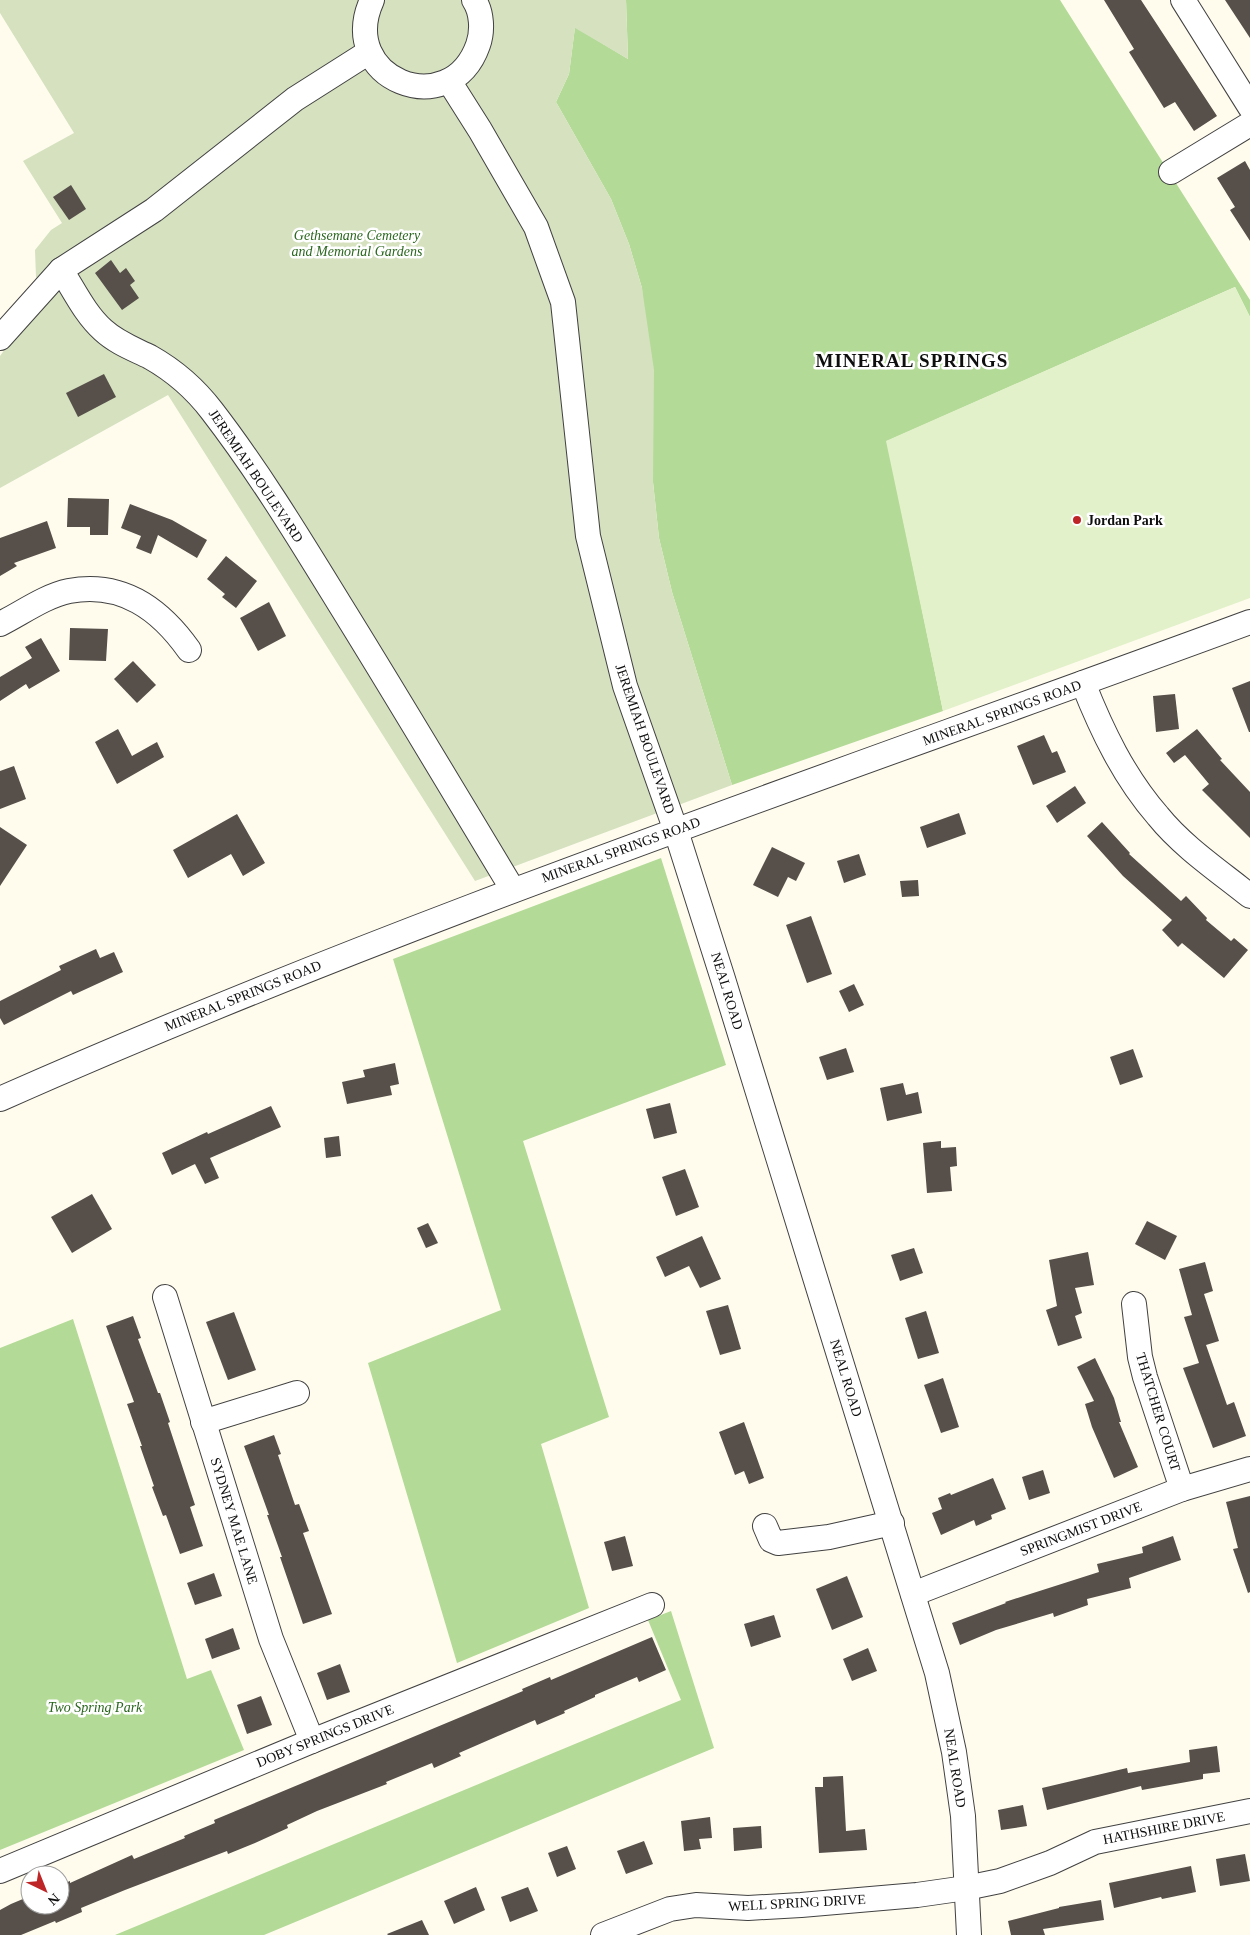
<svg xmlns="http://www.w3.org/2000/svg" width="1250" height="1935" viewBox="0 0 1250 1935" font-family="'Times New Roman',serif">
<rect width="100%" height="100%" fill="#fffcee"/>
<g fill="#b3da97">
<path d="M626,0H1060L1250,300V317L1235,287L887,441L943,711L732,785L672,592L659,538L653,482L642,288L629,244L611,199L556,102L569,74L575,27L628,59Z"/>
<path d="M661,858L726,1065L523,1141L609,1417L541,1444L589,1608L457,1663L368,1363L501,1310L393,959Z"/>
<path d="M73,1319L187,1679L211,1670L244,1750L0,1850V1348Z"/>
<path d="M671,1611L714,1748L264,1935H115L681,1700L648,1620Z"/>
</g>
<path fill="#d5e1bf" d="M0,0H626L628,59L575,28L569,74L556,102L611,199L629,244L642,288L654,370L653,482L659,538L672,592L732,785L475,881L168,395L0,488V356L26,320L49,291L36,277L35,250L51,230L62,223L23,161L74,133L0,13Z"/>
<path fill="#e2f1ca" d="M1235,287L1250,317V598L943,711L886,441Z"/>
<g fill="#564f4a">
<path d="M1104,0H1141L1217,116L1194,131L1175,102L1164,108L1129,52L1134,49Z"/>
<path d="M1225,0H1250V38Z"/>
<path d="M1245,161L1250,170V241L1230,210L1235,207L1217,178Z"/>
<path d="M71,185L86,209L69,220L53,197Z"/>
<path d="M111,260L120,273L126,268L135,281L130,285L139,298L122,310L95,273Z"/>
<path d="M104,374L116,397L78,417L66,393Z"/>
<path d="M68,498L109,499L108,535H90V527H67Z"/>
<path d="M130,504L172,520L207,540L197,558L158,535L151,554L136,548L141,536L121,528Z"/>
<path d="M47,521L56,548L14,563L17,566L0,576V538Z"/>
<path d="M226,556L257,581L236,608L222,597L225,594L207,579Z"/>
<path d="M269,602L286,636L258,651L240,618Z"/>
<path d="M70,628L108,629L106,661L69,660Z"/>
<path d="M41,638L60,671L29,689L26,684L0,701V677L32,658L25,647Z"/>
<path d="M133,661L156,685L137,703L114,679Z"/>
<path d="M1250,681V732H1249L1232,688Z"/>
<path d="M1175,694L1179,729L1156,732L1153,696Z"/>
<path d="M118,729L132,756L157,742L164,757L117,784L95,742Z"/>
<path d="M1197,729L1222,759L1220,760L1250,792V838L1202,790L1209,784L1185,755L1174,763L1166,753Z"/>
<path d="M1044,735L1052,753L1057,751L1066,772L1033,785L1017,746Z"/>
<path d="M14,766L26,799L0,809V771Z"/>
<path d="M1075,786L1086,803L1057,823L1046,806Z"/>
<path d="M959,813L966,834L927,848L920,827Z"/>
<path d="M237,814L265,863L243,876L231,854L188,878L173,850Z"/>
<path d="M1102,822L1130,853L1129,854L1181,901L1186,896L1207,918L1206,920L1231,941L1234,938L1248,950L1224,978L1182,943L1178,947L1162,930L1172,920L1123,876L1087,836Z"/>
<path d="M0,827L27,845L0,886Z"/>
<path d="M772,847L805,863L796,881L788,877L778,897L753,885Z"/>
<path d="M859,854L866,875L844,883L837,861Z"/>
<path d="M918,880L919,896L902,897L900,881Z"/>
<path d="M811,916L832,974L807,983L786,925Z"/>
<path d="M96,949L100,958L114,952L123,972L73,995L71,991L4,1025L0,1018V1001L61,970L59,966Z"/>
<path d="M854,984L864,1005L849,1012L839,991Z"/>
<path d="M846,1048L854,1072L827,1080L819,1057Z"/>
<path d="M1133,1049L1143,1077L1120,1085L1110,1057Z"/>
<path d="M395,1063L399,1084L390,1086L392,1095L347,1104L342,1082L365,1077L363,1070Z"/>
<path d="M903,1083L906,1095L918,1092L922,1113L887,1121L880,1088Z"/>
<path d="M670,1103L677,1133L654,1139L646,1109Z"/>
<path d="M271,1106L281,1127L210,1158L219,1178L205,1184L195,1164L172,1175L162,1153L207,1132L208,1134Z"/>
<path d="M339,1136L341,1156L326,1158L324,1138Z"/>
<path d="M941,1141V1148L956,1147L957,1166L950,1167L952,1191L927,1193L923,1143Z"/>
<path d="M685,1169L699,1207L676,1216L662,1177Z"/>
<path d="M92,1194L112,1229L72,1253L51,1217Z"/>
<path d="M1147,1221L1177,1236L1165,1260L1135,1244Z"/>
<path d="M428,1223L438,1243L426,1248L417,1228Z"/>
<path d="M702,1236L721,1279L700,1288L689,1266L665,1277L656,1257Z"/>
<path d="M914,1248L923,1273L900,1281L891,1255Z"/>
<path d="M1088,1252L1094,1285L1075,1288L1082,1313L1075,1316L1082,1338L1058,1346L1046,1310L1057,1306L1049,1260Z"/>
<path d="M1205,1262L1213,1291L1204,1294L1219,1341L1206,1345L1227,1405L1234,1402L1246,1436L1213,1448L1183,1368L1199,1363L1184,1317L1192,1315L1179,1269Z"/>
<path d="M728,1305L741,1349L720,1355L706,1311Z"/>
<path d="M926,1311L939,1353L918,1359L905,1318Z"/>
<path d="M234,1312L256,1370L228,1380L206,1322Z"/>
<path d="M133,1316L141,1338L138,1339L158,1393H160L170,1422L168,1423L195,1505L190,1507L203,1546L180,1554L166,1515L163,1516L152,1487L154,1486L140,1446H142L127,1404L134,1402L106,1326Z"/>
<path d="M1095,1358L1114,1398L1121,1422H1119L1138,1467L1114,1478L1092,1427L1085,1404L1094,1401L1077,1367Z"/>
<path d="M943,1378L959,1427L941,1433L924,1385Z"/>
<path d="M744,1422L764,1478L749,1484L744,1471L735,1475L719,1432Z"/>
<path d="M274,1435L281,1454L278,1455L295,1505L299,1504L309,1531L303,1533L332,1614L303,1624L280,1557H282L267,1515H269L244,1446Z"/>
<path d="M1043,1470L1050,1493L1029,1500L1022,1477Z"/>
<path d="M993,1478L1006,1509L991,1515L992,1519L976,1526L974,1520L941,1535L932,1513L942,1509L938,1498L950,1493L951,1495Z"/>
<path d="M1250,1496V1592L1248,1593L1233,1549L1238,1548L1226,1502Z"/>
<path d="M625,1536L633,1566L612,1571L604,1542Z"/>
<path d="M1173,1536L1181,1560L1129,1578L1131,1588L1087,1599L1088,1605L1054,1617L1053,1613L996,1630L960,1645L952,1623L1006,1603L1005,1602L1099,1572L1097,1564L1143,1553L1142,1547Z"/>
<path d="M214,1573L222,1596L195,1605L187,1583Z"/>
<path d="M847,1576L863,1617L832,1630L816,1589Z"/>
<path d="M774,1615L781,1637L751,1647L744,1624Z"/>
<path d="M233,1628L240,1649L212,1659L205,1639Z"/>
<path d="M652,1637L666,1670L639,1682L637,1677L595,1695V1697L564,1711L565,1713L537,1725L535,1720L459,1753L461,1756L434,1768L432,1763L386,1782L387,1784L317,1811L287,1825L288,1828L255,1843L228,1854L227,1851L125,1890L81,1908L82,1912L56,1923L55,1921L21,1935H0V1910L11,1904L30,1896V1905H60V1885L70,1881V1883L132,1855L134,1859L185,1838L184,1836L215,1823L214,1820L523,1691L522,1689L550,1677L551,1680Z"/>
<path d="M868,1648L877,1671L852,1681L843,1659Z"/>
<path d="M340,1664L350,1692L327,1700L317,1673Z"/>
<path d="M261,1696L272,1725L247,1734L237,1705Z"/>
<path d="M1217,1746L1220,1772L1203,1774V1779L1142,1790L1141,1786L1047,1810L1042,1788L1127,1768L1128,1773L1190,1762L1189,1750Z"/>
<path d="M843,1776L846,1831L865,1829L867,1850L819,1853L815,1787H823V1777Z"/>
<path d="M1023,1805L1027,1826L1001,1830L998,1810Z"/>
<path d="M710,1817L712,1838L699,1839L701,1849L684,1851L681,1821Z"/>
<path d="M761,1826L762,1848L734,1851L733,1828Z"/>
<path d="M644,1841L653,1864L626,1874L617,1851Z"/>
<path d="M567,1846L576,1869L557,1877L548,1853Z"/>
<path d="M1245,1854L1250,1881L1220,1886L1216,1859Z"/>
<path d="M1191,1866L1196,1892L1162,1899L1161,1897L1114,1908L1109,1883Z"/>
<path d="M476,1887L485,1910L454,1924L444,1901Z"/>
<path d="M528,1887L538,1911L510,1922L501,1897Z"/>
<path d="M1101,1900L1104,1920L1043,1929L1045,1935H1011L1008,1921L1059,1908V1907Z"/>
<path d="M422,1920L429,1935H388L387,1934Z"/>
</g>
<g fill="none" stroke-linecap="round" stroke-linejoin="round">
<defs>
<g id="minor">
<path d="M372,0C336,79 450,124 478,45C483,31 482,12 474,0"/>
<path d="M1183,0L1250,107"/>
<path d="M369,52L295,99L154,210L61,270C74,290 85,314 103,330C117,343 134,349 150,357C173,370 196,390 212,411C259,472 299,538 339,603C398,698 455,794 513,890"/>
<path d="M449,81L480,130L536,227L563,302L588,536L625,686L676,831L723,979L937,1673L954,1752L963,1816L969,1935"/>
<path d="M1171,172L1250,124"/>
<path d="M0,338L61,270"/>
<path d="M0,624C22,613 45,596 69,591C122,581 160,609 189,650"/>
<path d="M1083,683C1102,731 1124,777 1158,816C1183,847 1219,871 1250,896"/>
<path d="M0,1099C408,918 832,776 1250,622"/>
<path d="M165,1297L271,1639L312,1741"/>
<path d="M1134,1304L1140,1357L1145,1377L1182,1489"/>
<path d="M203,1422L297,1393"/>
<path d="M765,1526L771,1540L778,1543L829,1537L892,1523"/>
<path d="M913,1594L1182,1489L1250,1469"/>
<path d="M0,1871L312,1741L652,1605"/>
<path d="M603,1935L670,1909L696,1905L748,1908L801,1905L917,1895L966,1888L1000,1881L1050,1863L1095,1842L1250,1811"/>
</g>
</defs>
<use href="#minor" stroke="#414141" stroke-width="26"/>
<use href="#minor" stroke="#fff" stroke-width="24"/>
</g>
<circle fill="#be2526" stroke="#fff" stroke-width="2" cx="1077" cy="520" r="5"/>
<g text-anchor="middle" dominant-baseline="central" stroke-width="5" stroke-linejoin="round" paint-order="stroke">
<g font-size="14" font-style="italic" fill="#2a661e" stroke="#fff">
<text x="357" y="235">Gethsemane Cemetery<tspan x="357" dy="16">and Memorial Gardens</tspan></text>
<text x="95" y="1707">Two Spring Park</text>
</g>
<g font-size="14" fill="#0e0e0e" stroke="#fff">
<text transform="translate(256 476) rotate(56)">JEREMIAH BOULEVARD</text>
<text transform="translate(1002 713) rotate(-20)">MINERAL SPRINGS ROAD</text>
<text transform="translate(645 739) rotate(71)">JEREMIAH BOULEVARD</text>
<text transform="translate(621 850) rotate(-20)">MINERAL SPRINGS ROAD</text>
<text transform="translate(727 991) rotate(73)">NEAL ROAD</text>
<text transform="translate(243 996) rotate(-22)">MINERAL SPRINGS ROAD</text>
<text transform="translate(846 1378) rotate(73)">NEAL ROAD</text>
<text transform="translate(1158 1412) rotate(73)">THATCHER COURT</text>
<text transform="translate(234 1521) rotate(73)">SYDNEY MAE LANE</text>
<text transform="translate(1081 1529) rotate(-21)">SPRINGMIST DRIVE</text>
<text transform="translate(325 1736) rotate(-22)">DOBY SPRINGS DRIVE</text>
<text transform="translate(955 1768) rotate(81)">NEAL ROAD</text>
<text transform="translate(1164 1828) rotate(-11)">HATHSHIRE DRIVE</text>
<text transform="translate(797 1903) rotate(-3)">WELL SPRING DRIVE</text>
</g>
<g font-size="14" font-weight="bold" fill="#0e0e0e" stroke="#fff" text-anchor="start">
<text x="1087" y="520">Jordan Park</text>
</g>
<g font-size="19" font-weight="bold" letter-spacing="1" fill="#0e0e0e" stroke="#fff">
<text x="912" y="360">MINERAL SPRINGS</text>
</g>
</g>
<g transform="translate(45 1890) rotate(137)"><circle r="24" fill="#ffffff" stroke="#9f9f9f"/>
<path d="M0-4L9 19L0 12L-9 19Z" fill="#be2526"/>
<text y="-8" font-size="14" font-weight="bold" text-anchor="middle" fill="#0e0e0e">N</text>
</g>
</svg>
